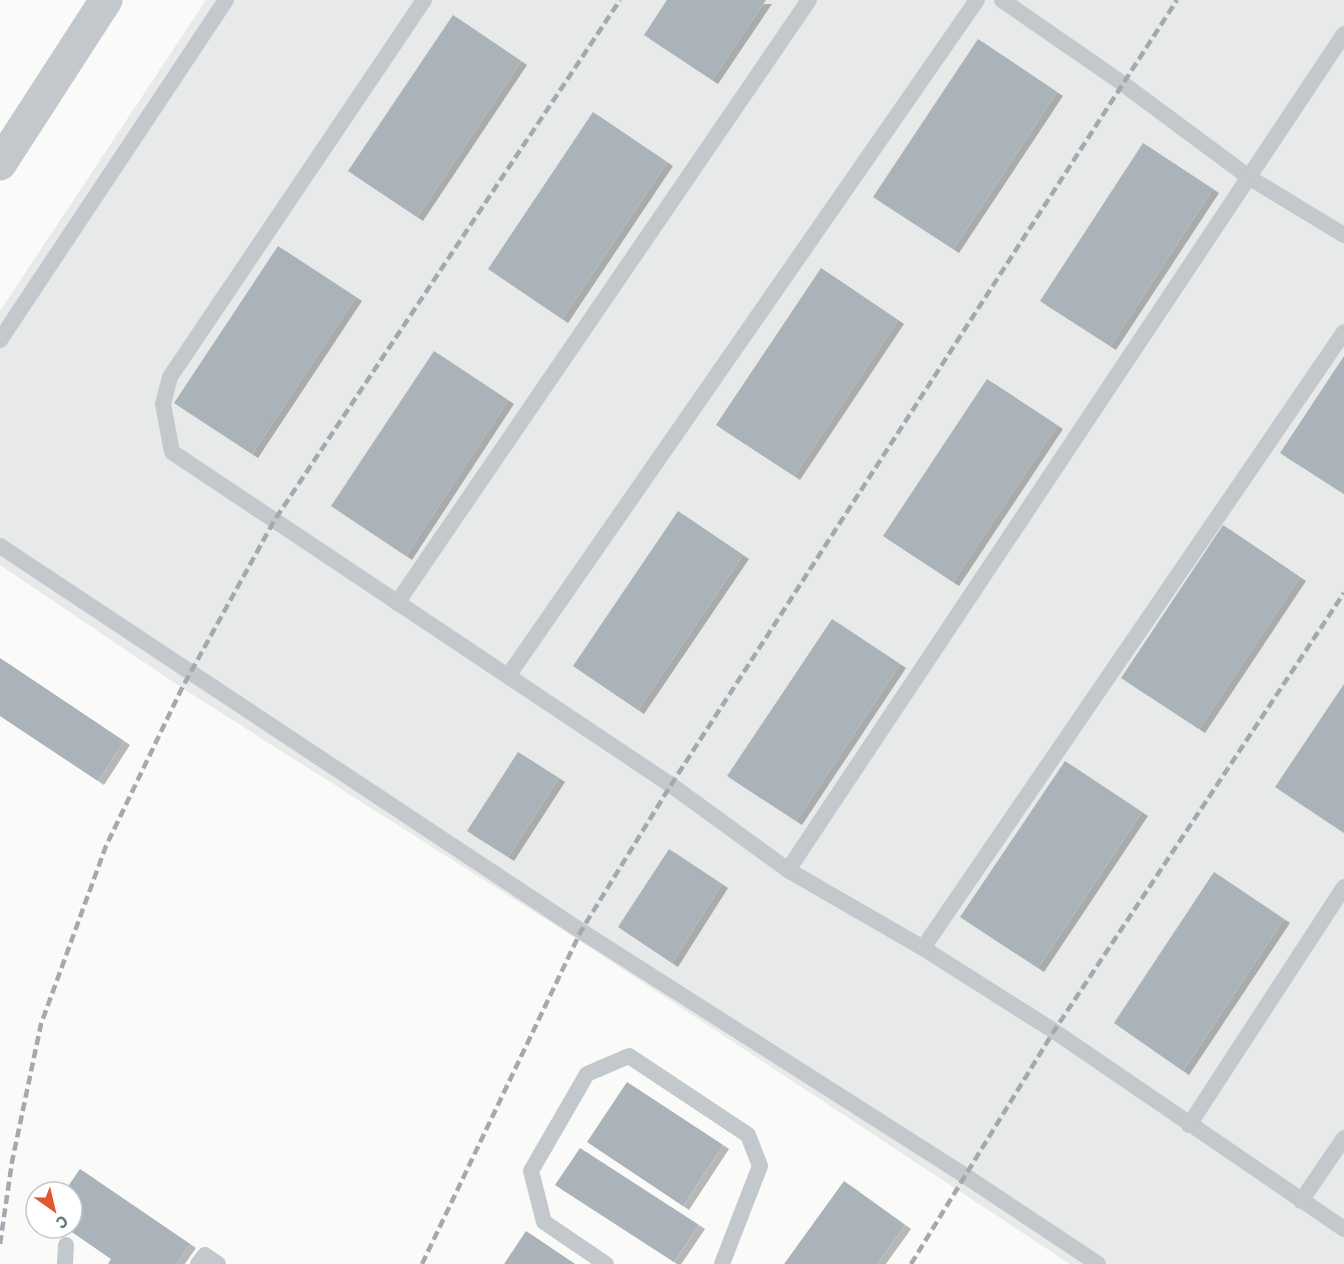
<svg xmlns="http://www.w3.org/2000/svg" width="1344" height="1264" viewBox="0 0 1344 1264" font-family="'IBM Plex Sans',sans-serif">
<defs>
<filter id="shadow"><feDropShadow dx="6" dy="4" stdDeviation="0" flood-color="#0004"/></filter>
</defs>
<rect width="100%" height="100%" fill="#fafaf8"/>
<path fill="#e8e9e9" d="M206,0H1344V1264H1070L577,939L182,688L0,565V311Z"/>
<g fill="#aab3b9" filter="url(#shadow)">
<path d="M667,0H766L712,80L644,35Z"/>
<path d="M453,15L521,61L417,217L348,171Z"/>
<path d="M978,39L1057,92L953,249L873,197Z"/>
<path d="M593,112L667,162L562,319L488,269Z"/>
<path d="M1143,143L1213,189L1110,346L1040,301Z"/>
<path d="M278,246L356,297L252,454L174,403Z"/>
<path d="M821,268L898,320L794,476L716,425Z"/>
<path d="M434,351L508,400L406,556L331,506Z"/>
<path d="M1344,356V494L1280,453Z"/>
<path d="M987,379L1057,425L953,582L883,536Z"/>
<path d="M678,511L743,555L638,710L573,666Z"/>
<path d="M1223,525L1300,577L1199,729L1121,678Z"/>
<path d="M832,619L900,664L796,821L727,776Z"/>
<path d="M0,658L124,741L98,781L0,716Z"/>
<path d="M1344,684V833L1275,787Z"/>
<path d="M518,752L559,778L508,857L467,831Z"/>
<path d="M1065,761L1142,812L1038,968L960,917Z"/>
<path d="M669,849L722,884L672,963L618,927Z"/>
<path d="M1214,872L1284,919L1183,1071L1114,1023Z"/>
<path d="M627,1082L723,1145L683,1206L587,1142Z"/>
<path d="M580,1148L699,1225L674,1262L555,1185Z"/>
<path d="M80,1169L190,1244L176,1264H108L111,1259L66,1228H72V1192H64Z"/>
<path d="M844,1181L905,1225L877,1264H784Z"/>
<path d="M526,1231L575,1264H504Z"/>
</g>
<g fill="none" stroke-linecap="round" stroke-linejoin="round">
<g stroke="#c3c8cc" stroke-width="16">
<path d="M424,0L170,377L163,404L172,452L671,785L788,870L923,948L1054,1031L1344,1229"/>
<path d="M1002,0L1122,83L1250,178L1344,235"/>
<path d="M0,340L226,0"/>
<path d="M0,546L581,931L964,1175L1098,1264"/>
<path d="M397,603L809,0"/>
<path d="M508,676L977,0"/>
<path d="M788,870L1344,34"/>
<path d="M923,948L1344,332"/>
<path d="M1189,1125L1344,887"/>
<path d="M1301,1201L1344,1138"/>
<path d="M65,1264L66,1245"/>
<path d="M198,1264L205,1255L218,1264"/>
<path d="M606,1264L544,1222L531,1171L587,1074L629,1056L748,1135L760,1166L722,1264"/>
</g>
<path stroke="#c3c8cc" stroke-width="33" d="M0,164L106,0"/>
<g stroke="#a2aab0" stroke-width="4.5" stroke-dasharray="9 4.5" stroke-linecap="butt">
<path d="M0,1244L12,1162L41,1024L106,846L182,688L274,521L620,0"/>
<path d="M422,1264L581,931L671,785L1177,0"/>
<path d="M911,1264L1054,1031L1344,593"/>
</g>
</g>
<g transform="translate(54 1210) rotate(146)"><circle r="28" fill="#ffffff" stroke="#c1c8cd" stroke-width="1.5"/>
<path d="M0-4.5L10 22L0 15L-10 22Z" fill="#e4572e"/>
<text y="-9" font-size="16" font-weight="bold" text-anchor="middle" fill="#657683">С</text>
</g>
</svg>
